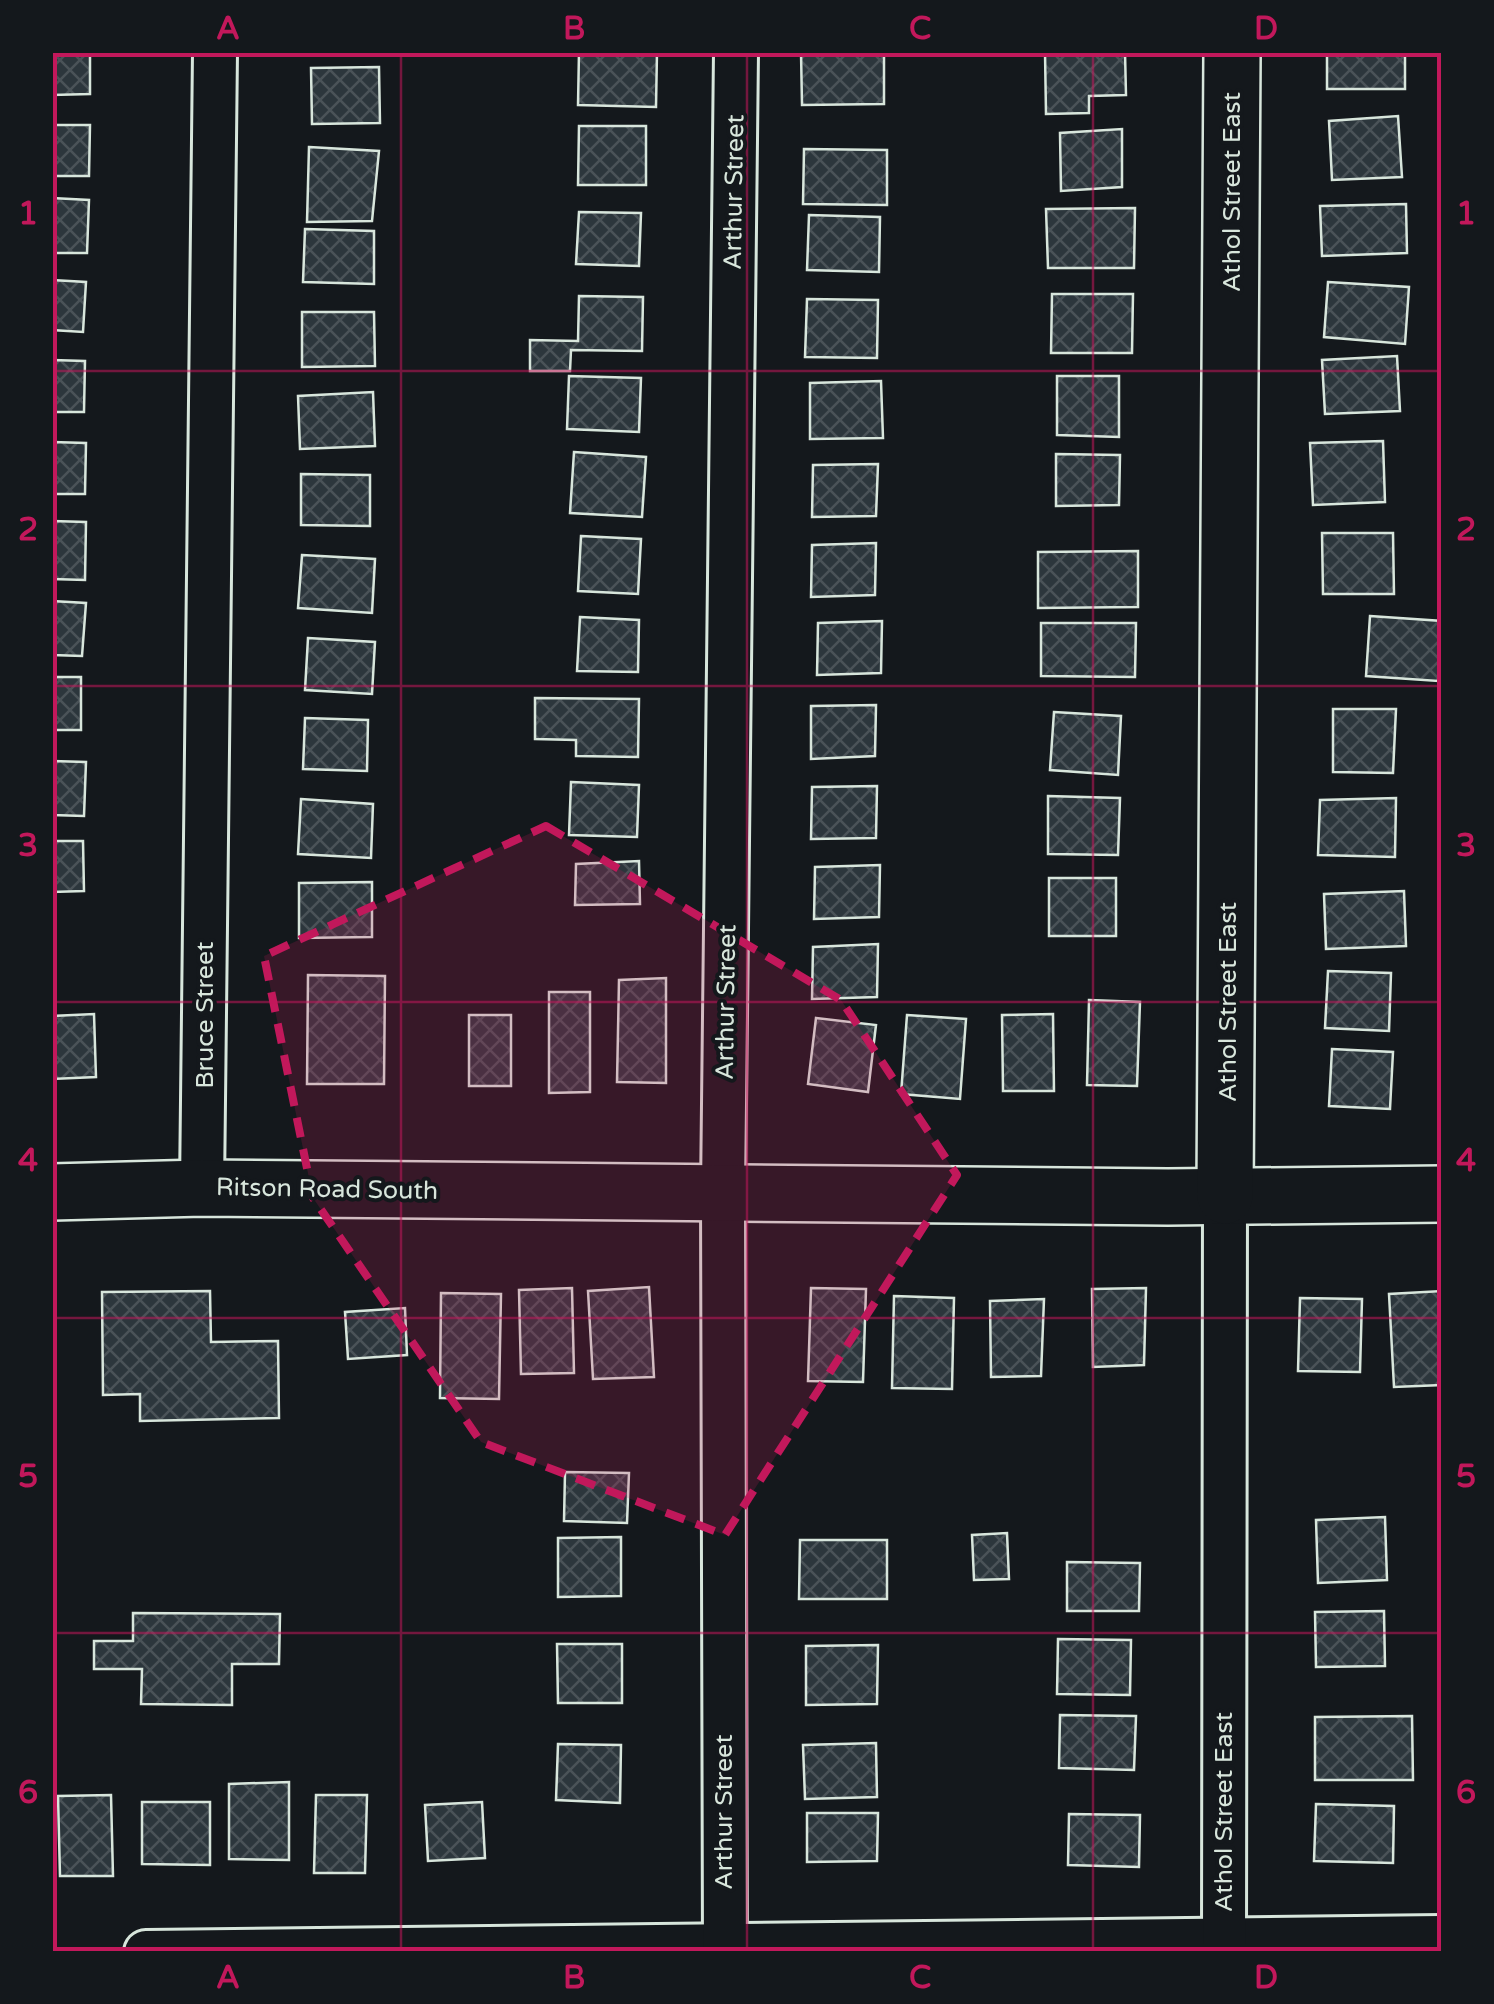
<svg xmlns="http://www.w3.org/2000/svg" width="1494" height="2004" viewBox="0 0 1494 2004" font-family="'Varela Round',sans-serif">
<defs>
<pattern id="building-cross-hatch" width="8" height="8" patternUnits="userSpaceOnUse" patternTransform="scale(2.5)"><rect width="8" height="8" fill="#2c363c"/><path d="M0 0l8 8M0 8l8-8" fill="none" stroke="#4a5358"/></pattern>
</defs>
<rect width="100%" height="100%" fill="#14181c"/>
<g fill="url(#building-cross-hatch)" stroke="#d8e6dc" stroke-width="2.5">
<path d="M52,52H90V94L52,95Z"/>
<path d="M579,52H657L656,107L578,105Z"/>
<path d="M801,52H884V104L802,105Z"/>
<path d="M1045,52H1125L1126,95L1089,96V113L1046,114Z"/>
<rect x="1327" y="52" width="78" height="37"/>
<path d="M379,67L380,123L312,124L311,68Z"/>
<path d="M1398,116L1402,177L1332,180L1329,121Z"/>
<path d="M52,125H90L89,176H52Z"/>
<path d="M579,126H646V185H578Z"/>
<path d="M1122,129V187L1061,191L1060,133Z"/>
<path d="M309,147L379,151L372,221L307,222Z"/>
<path d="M804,149L887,150V205L803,204Z"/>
<path d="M52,198L89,200L87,253H52Z"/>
<path d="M1406,204L1407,253L1322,256L1320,206Z"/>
<path d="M1135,208L1134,268H1048L1046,209Z"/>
<path d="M579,212L641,213L639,266L576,264Z"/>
<path d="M809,215L880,217L879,272L807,270Z"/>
<path d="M305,229L374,231V284L303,282Z"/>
<path d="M52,280L86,282L83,332L52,330Z"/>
<path d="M1328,282L1409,287L1405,344L1324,337Z"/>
<path d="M1052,294H1133L1132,353H1051Z"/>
<path d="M579,296L643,297L642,351L571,350L570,371H530V340L578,341Z"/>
<path d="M807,299L878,300L877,358L805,357Z"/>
<path d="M302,312H374L375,366L302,367Z"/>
<path d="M1397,356L1400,411L1325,414L1322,360Z"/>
<path d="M52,360L85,361L84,412H52Z"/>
<path d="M569,376L641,378L639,432L567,429Z"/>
<path d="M1057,376H1119V437L1057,435Z"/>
<path d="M881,381L883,438L810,439V383Z"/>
<path d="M373,392L375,446L300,449L298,396Z"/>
<path d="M1383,441L1385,502L1313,505L1310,443Z"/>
<path d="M52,442L86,443L85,494H52Z"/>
<path d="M574,452L646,457L642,517L570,513Z"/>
<path d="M1056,454L1120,455L1119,505L1056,506Z"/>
<path d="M878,464L876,516L812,517L813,465Z"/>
<path d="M301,474L370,475V526L301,525Z"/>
<path d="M52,521L86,522L85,580L52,579Z"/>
<path d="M1322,533H1393L1394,594H1323Z"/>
<path d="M581,536L641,539L638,594L578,591Z"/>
<path d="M876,543L875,595L811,597L812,545Z"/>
<path d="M1138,551V607L1038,608V552Z"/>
<path d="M302,555L375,559L372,613L298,608Z"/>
<path d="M52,601L86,603L82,656L52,655Z"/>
<path d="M1370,616L1442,621L1438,681L1366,676Z"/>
<path d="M580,617L639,620L638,672L577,671Z"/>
<path d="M882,621L881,673L817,675L818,623Z"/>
<path d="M1041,623H1136L1135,677L1041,676Z"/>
<path d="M308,638L375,642L372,694L305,690Z"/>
<rect x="52" y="677" width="29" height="53"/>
<path d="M535,698L639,699L638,757L576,756V740L535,739Z"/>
<path d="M876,705L875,756L811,759V706Z"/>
<path d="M1333,709H1396L1393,773L1333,772Z"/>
<path d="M1054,712L1121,716L1118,775L1050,770Z"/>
<path d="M305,718L368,720L367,771L303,769Z"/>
<path d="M52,761L86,762L84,816L52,815Z"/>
<path d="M571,782L639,785L637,837L569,835Z"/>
<path d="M877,786L876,838L811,839L812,787Z"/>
<path d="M1048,796L1120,798L1118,855L1048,854Z"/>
<path d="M1396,798L1395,857L1318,855L1320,800Z"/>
<path d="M301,799L373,804L371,858L298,854Z"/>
<path d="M52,841H83L84,891L52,892Z"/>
<path d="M639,861L640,904L575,905L576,864Z"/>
<path d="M880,865L879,917L814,919L815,867Z"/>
<rect x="1049" y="878" width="67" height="58"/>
<path d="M372,882V937L299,938V883Z"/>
<path d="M1404,891L1406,946L1326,949L1324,894Z"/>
<path d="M878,944L877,997L812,999L813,947Z"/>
<path d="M1328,971L1391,973L1389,1031L1325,1028Z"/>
<path d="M308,975L385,976L384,1084H307Z"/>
<path d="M666,978V1083L617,1082L619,980Z"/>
<path d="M549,992H590V1092L549,1093Z"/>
<path d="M1089,1000L1140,1002L1137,1086L1087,1085Z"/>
<path d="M94,1014L96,1077L52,1079V1016Z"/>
<path d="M1053,1014L1054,1091H1003L1002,1015Z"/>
<rect x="469" y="1015" width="42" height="71"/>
<path d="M907,1015L966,1019L960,1099L901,1094Z"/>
<path d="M816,1018L876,1025L868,1092L808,1084Z"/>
<path d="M1332,1049L1393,1052L1390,1109L1329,1106Z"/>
<path d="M649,1287L654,1377L593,1379L588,1291Z"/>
<path d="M572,1288L574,1373L521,1374L519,1290Z"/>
<path d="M811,1288L866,1289L863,1382L808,1381Z"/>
<path d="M1146,1288L1144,1365L1093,1367L1092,1289Z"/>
<path d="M210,1291L211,1342L278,1341L279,1418L140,1421V1394L103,1395L102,1292Z"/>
<path d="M1442,1291V1385L1394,1387L1389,1294Z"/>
<path d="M441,1293L501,1294L499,1399L440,1398Z"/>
<path d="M894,1296L954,1298L952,1389L892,1388Z"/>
<path d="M1300,1298L1362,1299L1360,1372L1298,1371Z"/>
<path d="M1044,1299L1041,1376L991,1377L990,1301Z"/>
<path d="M405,1308L407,1355L348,1359L345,1312Z"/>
<path d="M565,1472L629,1473L627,1523L564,1521Z"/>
<path d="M1385,1517L1387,1580L1318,1583L1316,1520Z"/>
<path d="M1007,1533L1009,1579L974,1580L972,1535Z"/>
<path d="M621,1537V1596L558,1597V1538Z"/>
<path d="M800,1540H887V1599H799Z"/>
<path d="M1067,1562L1140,1563L1139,1611H1067Z"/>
<path d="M1384,1611L1385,1666L1316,1667L1315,1612Z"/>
<path d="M133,1613L280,1614L279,1664H232V1705L141,1704L142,1669H94V1641H133Z"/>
<path d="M1058,1639L1131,1640L1130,1695L1057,1694Z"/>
<path d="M557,1644H622V1703H558Z"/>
<path d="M878,1645L877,1704L806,1705V1646Z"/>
<path d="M1060,1715L1136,1716L1134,1770L1059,1768Z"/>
<path d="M1412,1716L1413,1780H1315V1717Z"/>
<path d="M876,1743L877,1797L805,1799L803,1745Z"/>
<path d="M558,1744L621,1745L620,1803L556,1800Z"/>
<path d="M289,1782V1860L229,1859V1784Z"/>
<path d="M111,1795L113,1876H60L58,1796Z"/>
<path d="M316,1795H367L365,1873H314Z"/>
<path d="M142,1802H210V1865L142,1864Z"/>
<path d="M482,1802L485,1858L428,1861L425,1805Z"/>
<path d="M1316,1804L1394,1806L1393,1863L1314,1861Z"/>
<path d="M807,1813H878L877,1861L807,1862Z"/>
<path d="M1069,1814L1140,1815L1139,1867L1068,1865Z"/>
</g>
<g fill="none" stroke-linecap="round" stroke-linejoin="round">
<defs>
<g id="minor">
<path d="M202,1188L215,52"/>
<path d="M146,1952L1442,1937"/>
<path d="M725,1952L723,1192L736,52"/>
<path d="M1224,1952L1225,1196"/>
</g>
<g id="secondary">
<path d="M52,1192L202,1188L1168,1197L1442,1194"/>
<path d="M1225,1196L1232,52"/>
</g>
</defs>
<use href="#minor" stroke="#d8e6dc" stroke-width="48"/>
<use href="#secondary" stroke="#d8e6dc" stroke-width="60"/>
<use href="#minor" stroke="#14181c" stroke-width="42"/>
<use href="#secondary" stroke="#14181c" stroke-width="55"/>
</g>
<path fill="#c2185b" fill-opacity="0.2" stroke="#c2185b" stroke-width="8" stroke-dasharray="20 12" stroke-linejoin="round" d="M546,826L841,1000L957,1175L725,1535L481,1442L313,1198L264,956Z"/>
<path fill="none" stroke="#c2185b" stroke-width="2.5" stroke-opacity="0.55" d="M401,52V1952M747,52V1952M1093,52V1952M52,371H1442M52,686H1442M52,1002H1442M52,1318H1442M52,1633H1442"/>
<g text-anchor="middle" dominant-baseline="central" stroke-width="8" stroke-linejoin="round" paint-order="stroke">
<g font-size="25" fill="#d8e6dc" stroke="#14181c">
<text transform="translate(734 192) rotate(-89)">Arthur Street</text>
<text transform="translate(1232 192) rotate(-90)">Athol Street East</text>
<text transform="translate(726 1002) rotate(-89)">Arthur Street</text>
<text transform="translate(1228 1002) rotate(-90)">Athol Street East</text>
<text transform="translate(205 1015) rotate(-90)">Bruce Street</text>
<text transform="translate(327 1189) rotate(1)">Ritson Road South</text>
<text transform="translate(724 1812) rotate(-90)">Arthur Street</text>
<text transform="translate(1224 1812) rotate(-90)">Athol Street East</text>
</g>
</g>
<rect width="1494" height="2004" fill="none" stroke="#14181c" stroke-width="110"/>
<rect x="55" y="55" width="1384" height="1894" fill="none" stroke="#c2185b" stroke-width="4"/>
<g font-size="32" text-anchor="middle" font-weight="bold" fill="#c2185b">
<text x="228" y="39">A</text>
<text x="574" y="39">B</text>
<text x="920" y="39">C</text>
<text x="1266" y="39">D</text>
<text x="28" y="224">1</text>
<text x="1466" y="224">1</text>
<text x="28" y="540">2</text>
<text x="1466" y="540">2</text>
<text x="28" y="856">3</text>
<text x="1466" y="856">3</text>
<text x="28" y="1171">4</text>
<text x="1466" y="1171">4</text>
<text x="28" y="1487">5</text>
<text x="1466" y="1487">5</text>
<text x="28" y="1803">6</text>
<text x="1466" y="1803">6</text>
<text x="228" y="1988">A</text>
<text x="574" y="1988">B</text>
<text x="920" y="1988">C</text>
<text x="1266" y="1988">D</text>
</g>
</svg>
